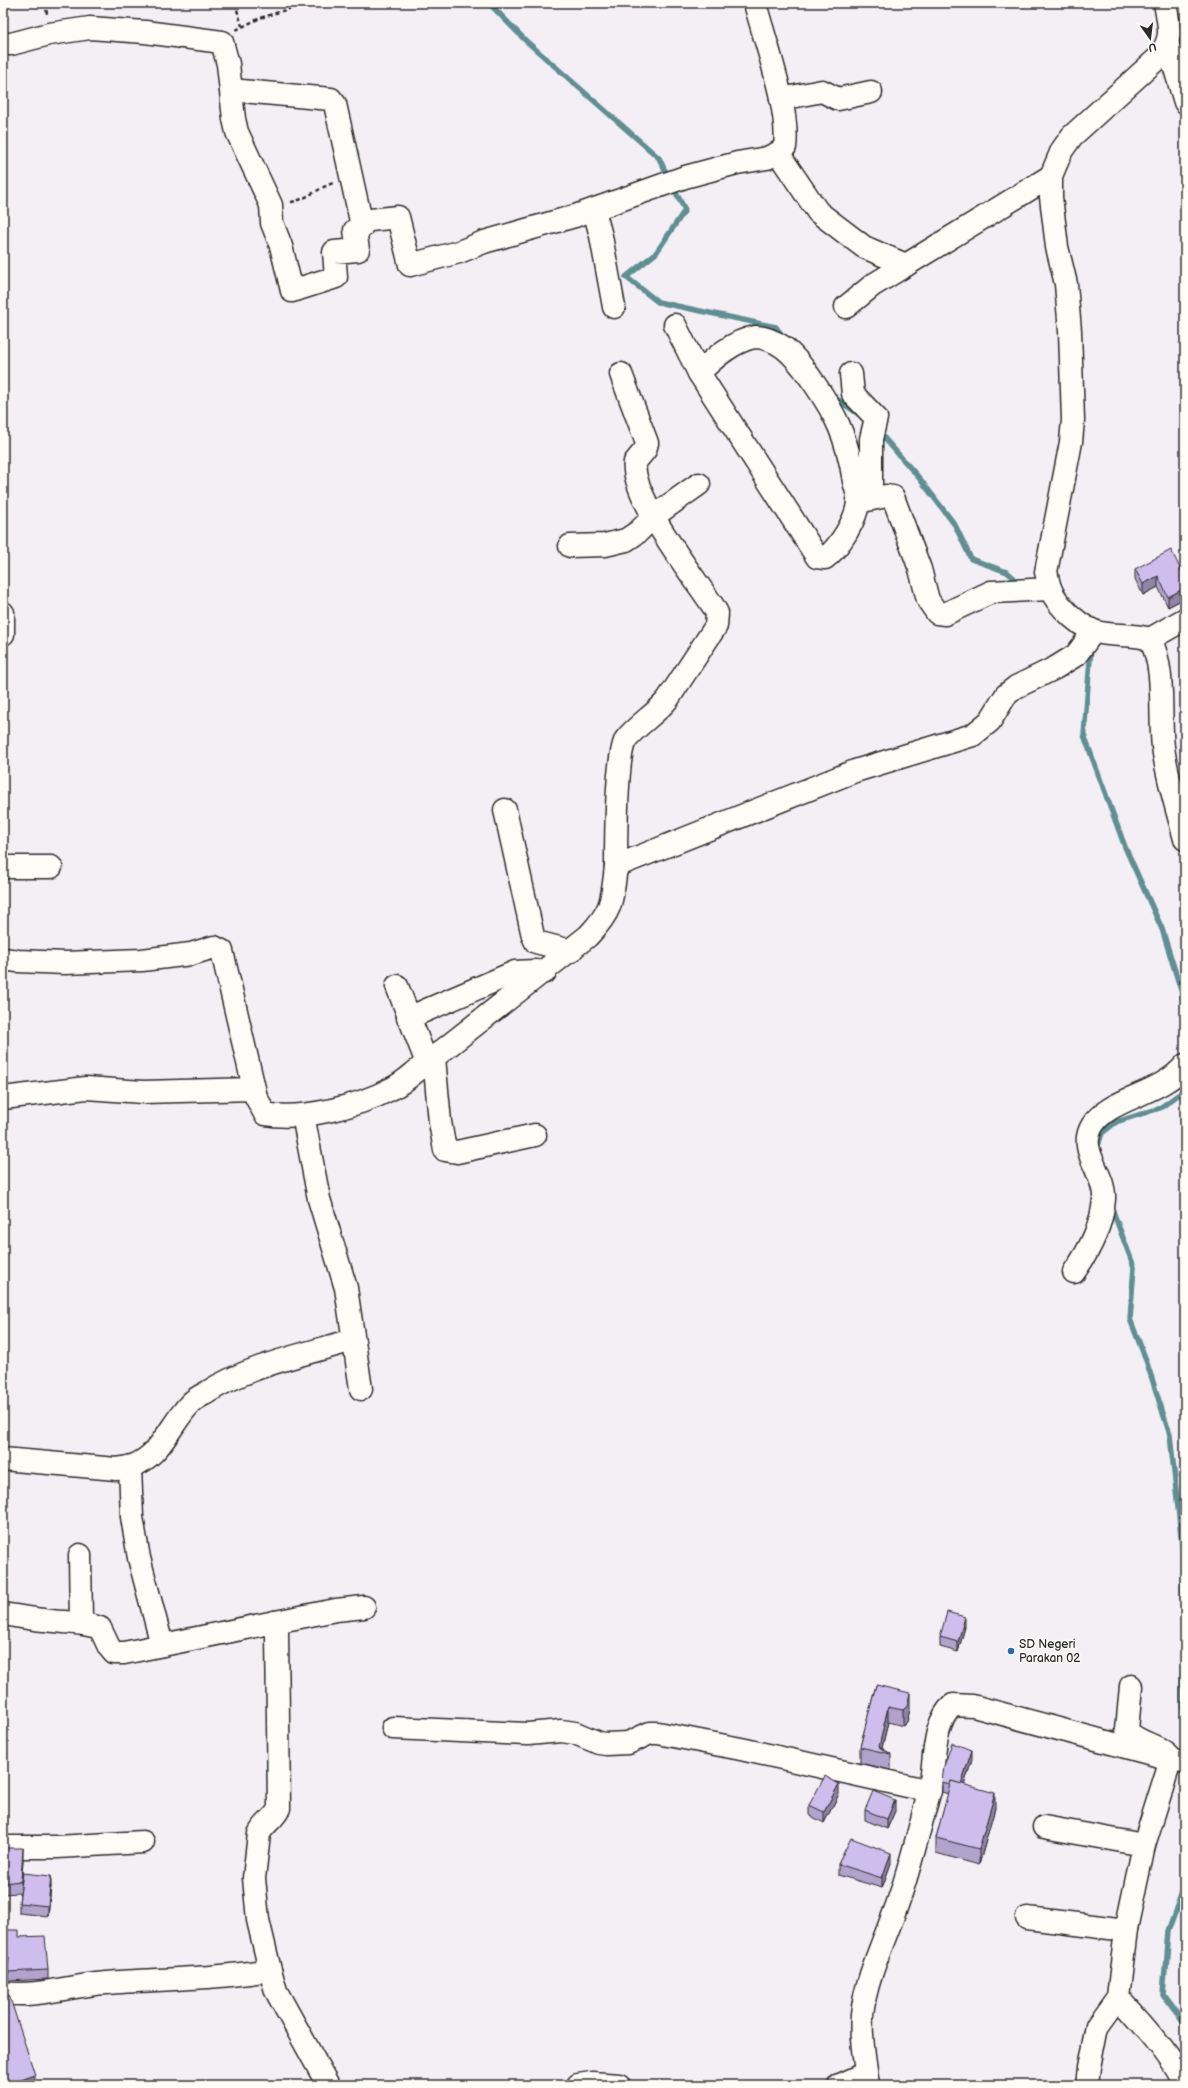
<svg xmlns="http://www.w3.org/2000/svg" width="1188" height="2088" viewBox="0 0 1188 2088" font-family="'Balsamiq Sans',sans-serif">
<rect width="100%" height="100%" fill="#f4eff5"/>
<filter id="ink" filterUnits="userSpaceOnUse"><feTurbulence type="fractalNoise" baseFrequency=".025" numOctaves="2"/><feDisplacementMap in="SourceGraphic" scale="8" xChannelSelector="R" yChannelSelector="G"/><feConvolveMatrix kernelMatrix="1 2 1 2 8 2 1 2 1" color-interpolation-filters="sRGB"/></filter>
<g filter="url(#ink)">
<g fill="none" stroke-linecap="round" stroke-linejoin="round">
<g stroke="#5f8f93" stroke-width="5.5">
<path d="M489,3L525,40L659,158L668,177"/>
<path d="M673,187L685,210L656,253L626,277L658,302L776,327L784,338"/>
<path d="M831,395L857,413"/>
<path d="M879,432L920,479L955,525L971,559L1007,572L1021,584"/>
<path d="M1091,648L1084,735L1125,847L1162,929L1185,1003"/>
<path d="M1097,1149L1102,1133L1116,1122L1160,1108L1185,1090"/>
<path d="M1111,1206L1134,1267L1130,1319L1146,1360L1170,1435L1183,1553V1707L1185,1717"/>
<path d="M1185,1884L1168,1931L1163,1995L1185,2025"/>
</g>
<defs>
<g id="minor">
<path d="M1165,3C1169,27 1174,36 1159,57L1072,136L1062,150L1051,176V197L1057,247L1066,284L1070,331L1073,420L1071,442L1046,572C1048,578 1048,584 1051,590C1058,607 1083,630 1101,633C1117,636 1134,634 1150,639C1166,669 1159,713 1163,747C1167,778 1177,809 1185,839"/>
<path d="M3,44H11L49,34L90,28L145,32L222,42L228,64L234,119L237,132L271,205L272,223L281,246L292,291L336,277L334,252L358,250L355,230L361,228V221"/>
<path d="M1168,45L1185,102"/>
<path d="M231,90L331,99L335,104L361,221L398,217L410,265L459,252L484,242L575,216L685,177L737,163L767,158L778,153L785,147C790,109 765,42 755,3"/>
<path d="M781,99L822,91L838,99L871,92"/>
<path d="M778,153L818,212L864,247L906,265L1051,176"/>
<path d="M594,210L601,236L614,307"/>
<path d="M846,307L873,285L906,265"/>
<path d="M675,325L699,373"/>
<path d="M755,337C765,337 774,341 783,347C801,360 830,405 839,426C847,444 851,462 854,481C855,487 859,495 858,502C857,519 839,548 825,558L817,557L699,373C714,358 733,341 755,337Z"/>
<path d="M851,374L853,394L876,418L871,439V498"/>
<path d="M858,502L886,496L893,497L920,569L928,600L937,613L945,614L991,592L1050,589"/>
<path d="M570,546L605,545L626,540L638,532L654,516L699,484"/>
<path d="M3,613V634"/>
<path d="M1150,639L1185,619"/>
<path d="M505,810L533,936L536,942L571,951"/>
<path d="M616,866C616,844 616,754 626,739C638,724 656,714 668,699L716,626L717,613L713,606C694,577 629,494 635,462L645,450L647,443L621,374"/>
<path d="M3,867H51"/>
<path d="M3,959L18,961L65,963L142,960L191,954L214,947L222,951L225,964L256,1097L265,1114C301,1121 359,1106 391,1089C399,1085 407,1079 414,1073L588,936C613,910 612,901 616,866L855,771L973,735L990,721L1006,695L1016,687L1055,668L1076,655L1088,639L1091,630"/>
<path d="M397,986L427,1063"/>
<path d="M408,1018L515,972L535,971L545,972"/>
<path d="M434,1058L440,1122L445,1150L457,1152L535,1135"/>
<path d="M3,1098L86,1088L143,1092L254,1089"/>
<path d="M303,1115L319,1199L346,1288L361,1389"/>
<path d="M1074,1272C1089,1251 1102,1226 1104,1199C1106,1174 1077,1151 1092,1126C1108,1098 1161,1095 1185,1065"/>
<path d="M3,1459L116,1469C124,1468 132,1467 139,1463C162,1451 172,1423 189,1405C193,1400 200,1396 206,1393C247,1366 306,1354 353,1340"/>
<path d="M130,1467L132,1517L139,1558L162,1645"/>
<path d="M80,1555L81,1622"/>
<path d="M3,1614C16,1616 30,1619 44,1620C63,1623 81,1621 100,1628L109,1647L114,1653H124L275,1622L277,1632L279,1808C275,1819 264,1823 259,1834L254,1878L258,1920L270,1970L276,1991L328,2085"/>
<path d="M275,1622L336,1610L364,1607"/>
<path d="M393,1728L528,1734L561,1731L575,1733L599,1743L606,1744L628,1743L650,1733H658L741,1749L930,1791"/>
<path d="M1044,1827L1144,1845"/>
<path d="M3,1847H57L143,1842"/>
<path d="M1027,1918L1126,1930"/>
<path d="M3,1993C37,1998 72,1985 106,1983C160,1979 215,1979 270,1970"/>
<path d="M1118,1997C1135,2015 1177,2061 1184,2085"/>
<path d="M578,2085L592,2083L619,2085"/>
<path d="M839,2085L866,2073"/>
<path d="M868,2085C865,2062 860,2038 862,2015C865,1981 884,1941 896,1908C909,1872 918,1834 928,1797C936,1769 930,1725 953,1705L973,1706L1185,1763"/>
<path d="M1087,2085L1089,2067L1097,2026L1118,1997L1126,1930L1144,1845L1171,1759C1160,1743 1136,1744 1127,1730L1131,1686"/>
</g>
</defs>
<use href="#minor" stroke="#2b2b2b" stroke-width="25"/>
<g stroke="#2b2b2b" stroke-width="2.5" stroke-dasharray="4 3" stroke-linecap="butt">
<path d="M45,3L47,14"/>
<path d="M235,3L242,26"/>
<path d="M236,30L260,18L298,6L297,3"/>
<path d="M291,202C306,200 318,188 333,183"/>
</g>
<use href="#minor" stroke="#fdfcf7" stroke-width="22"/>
</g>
<g fill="#b2a3cd" stroke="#2b2b2b">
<path d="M1185,526V544L1183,538V527Z"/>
<path d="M1135,569L1185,578V598L1168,607L1158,587L1143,595L1135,579Z"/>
<path d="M965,1627L958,1652L940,1647V1637Z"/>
<path d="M876,1685L910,1709L907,1722L903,1726L888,1722L882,1748L891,1754V1770L860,1763V1747Z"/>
<path d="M972,1760L964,1785L995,1808L979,1865L936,1853V1838L948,1794L942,1792V1782Z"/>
<path d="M839,1794L824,1823L809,1815V1805Z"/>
<path d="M865,1810L895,1811L887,1829L865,1820Z"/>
<path d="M3,1848L23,1860L21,1884L51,1886L48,1916L19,1913V1903L20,1893L3,1894Z"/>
<path d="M891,1863L882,1888L838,1875V1864Z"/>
<path d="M3,1930L19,1937L48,1970V1979L8,1981V1966H3Z"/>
</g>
<g fill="#9184a7" stroke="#2b2b2b">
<path d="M1158,576V587L1143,595V584Z"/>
<path d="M1185,588V598L1168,607V597Z"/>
<path d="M965,1617V1627L958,1652V1642Z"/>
<path d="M910,1693V1709L907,1722L903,1726V1710Z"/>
<path d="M888,1707V1722L881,1752L879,1747Z"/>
<path d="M972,1750V1760L960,1798V1787Z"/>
<path d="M839,1784V1794L824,1823V1812Z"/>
<path d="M995,1793V1808L979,1865V1849Z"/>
<path d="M895,1800V1811L887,1829V1819Z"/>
<path d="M23,1848V1860L21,1893V1881Z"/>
<path d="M891,1853V1863L882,1888V1878Z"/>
<path d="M51,1876V1886L48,1916V1906Z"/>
<path d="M35,2075V2085H7Z"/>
</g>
<g fill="#cfbdee" stroke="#2b2b2b">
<path d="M1185,526V534L1183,527Z"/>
<path d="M1171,550L1185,578V588L1168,597L1158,576L1143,584L1135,569Z"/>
<path d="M947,1612L965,1617L958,1642L940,1637Z"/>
<path d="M876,1685L910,1693L907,1706L903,1710L888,1707L879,1747L891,1754L860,1747Z"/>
<path d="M952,1743L972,1750L961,1784L951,1781L950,1784L942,1782L944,1766Z"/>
<path d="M825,1776L839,1784L824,1812L809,1805Z"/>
<path d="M951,1781L995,1793L979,1849L936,1838Z"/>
<path d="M873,1791L895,1800L887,1819L865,1810Z"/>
<path d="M851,1838L891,1853L882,1878L838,1864Z"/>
<path d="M3,1848H23L21,1881L3,1883Z"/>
<path d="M23,1873L51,1876L48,1906L19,1903Z"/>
<path d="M3,1930H19V1937L45,1936L48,1970L8,1972L9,1957H3Z"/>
<path d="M3,1995H9L35,2075L7,2085H3Z"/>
</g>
</g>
<circle fill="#1f6fb2" stroke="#fdfcf7" stroke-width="1.5" cx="1011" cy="1651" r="4"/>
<g text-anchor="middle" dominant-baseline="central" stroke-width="3" stroke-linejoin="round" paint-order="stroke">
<g font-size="12" fill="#2b2b2b" stroke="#fdfcf7" text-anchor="start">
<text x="1019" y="1644">SD Negeri<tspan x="1019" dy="14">Parakan 02</tspan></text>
</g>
</g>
<rect width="1188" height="2088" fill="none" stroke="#fdfcf7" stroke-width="16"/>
<rect x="8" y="8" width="1172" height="2072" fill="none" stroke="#2b2b2b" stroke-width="1.5" filter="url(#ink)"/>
<g transform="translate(1150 38) rotate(166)" stroke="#fdfcf7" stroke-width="3" paint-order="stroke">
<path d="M0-3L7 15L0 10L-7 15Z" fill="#2b2b2b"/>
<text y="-6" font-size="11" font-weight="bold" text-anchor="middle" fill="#2b2b2b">U</text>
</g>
</svg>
